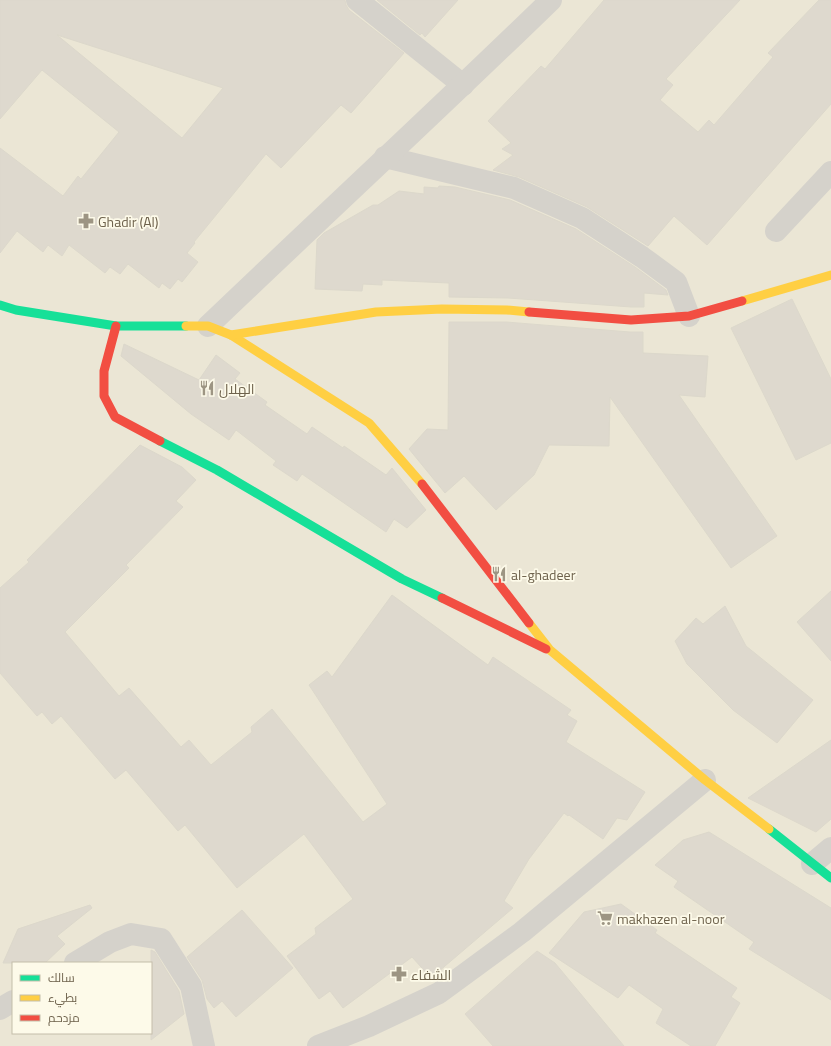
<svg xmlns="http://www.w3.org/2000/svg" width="831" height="1046" viewBox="0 0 831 1046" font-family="'Titillium Web',Cairo,sans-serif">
<rect width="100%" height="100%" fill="#f4f3e8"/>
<path fill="#ebe6d5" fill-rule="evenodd" d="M0,0H831V1046H0ZM13,963H151V1033H13Z"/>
<g fill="#ded9ce" stroke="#dcd8cb" fill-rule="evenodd">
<path d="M0,0H345L346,5L349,10L404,53L351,113L341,105L281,168L266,154L194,242L195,243L187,253L198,262L182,282L178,279L170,289L162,283L159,288L128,264L120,274L110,267L105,273L69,245L62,256L48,245L43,252L17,231L0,253V148L63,196L78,176L81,179L119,132L42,70L0,119ZM57,35L223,88L182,138Z"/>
<path d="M377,0H458L425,37L422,33L420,35Z"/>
<path d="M604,0H740L666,79L673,85L660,100L698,132L709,120L714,125L773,57L768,53L819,0H831V104L707,245L674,216L648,246L587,207L519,177L493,170L513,155L502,149L511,143L488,121L541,66L545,69Z"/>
<path d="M439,186L455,187L510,200L576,229L635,267L666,290L668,295L644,293V307H631L508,298L449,297V283L382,280V285L363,284L362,291L315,289L317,240L324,233L373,205H378L399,191L424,194V187L438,188Z"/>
<path d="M792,299L831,379V443L796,460L731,328Z"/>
<path d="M449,322H506L630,332H643V353L708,356L705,397L679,395L777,536L731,568L610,397L609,446L549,445L534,475L496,510L464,476L445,493L409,449L427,429L448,430Z"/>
<path d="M124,344L199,380L216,355L240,373L235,379L267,402L265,405L307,434L312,427L343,448L344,446L386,475L392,468L426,510L407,528L394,519L386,532L302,474L297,481L273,465L276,461L236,430L229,440L191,414L121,356Z"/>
<path d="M140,445L182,467L196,480L176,501L183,507L126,565L129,568L65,632L119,696L129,688L181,747L189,740L211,765L252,732L251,727L272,709L363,822L387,804L309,685L327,671L332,677L392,595L488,665L493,657L571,710L567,715L577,721L566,742L645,792L627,820L617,818L603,839L569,815L568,816L564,813L529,859L504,901L513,908L431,978L412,957L343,1008L330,991L319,999L287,956L316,934L315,928L353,899L304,834L237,888L185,825L178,831L126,770L115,779L61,716L52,724L42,712L37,716L0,673V588L29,562L27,560Z"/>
<path d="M831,591V661L797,622Z"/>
<path d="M725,606L746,646L813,700L777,743L733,710L687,664L675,641L696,618L703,624Z"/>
<path d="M831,740V819L816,832L748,798Z"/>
<path d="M709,832L831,908V1000L749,949L754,942L674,887L678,881L655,865L683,840Z"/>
<path d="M621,904L657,930L655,933L737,988L731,997L740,1003L715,1046H691L656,1023L663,1009L629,985L618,998L549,953L584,912Z"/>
<path d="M90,905L92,908L57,936L65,944L45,963H3L18,929Z"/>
<path d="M242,910L293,968L236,1017L222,1001L214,1008L207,999L202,980L187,957Z"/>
<path d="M151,950L155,952L179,991L184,1014L151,1040Z"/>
<path d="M537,951L555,963L624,1046H493L465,1014Z"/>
</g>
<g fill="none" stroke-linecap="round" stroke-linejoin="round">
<g stroke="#d5d2cb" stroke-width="22">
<path d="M357,0L463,85"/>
<path d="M385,157L514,188L582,218L642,257L676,282L689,316"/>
<path d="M776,231L831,172"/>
<path d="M208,326C322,217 438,110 551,0"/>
<path d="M812,864L831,848"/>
<path d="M75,963L110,942L131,934L161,939L191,986L204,1046"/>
<path d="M0,1009L13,1001"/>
<path d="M318,1046L369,1026L439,993L522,932L705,780"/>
</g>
<g stroke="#16e098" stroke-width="9">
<path d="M0,305L16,310L116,326H186"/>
<path d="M160,441L217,470L402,579L442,598"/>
<path d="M769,829L831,878"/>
</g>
<g stroke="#ffcf43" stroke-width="9">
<path d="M742,301L831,275"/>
<path d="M186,326H208L231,335L369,423L422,484"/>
<path d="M231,335L376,312L442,309L507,310L529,312"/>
<path d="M529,623L550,650L705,780L769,829"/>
</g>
<g stroke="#f24e42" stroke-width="9">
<path d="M529,312L631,320L689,316L742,301"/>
<path d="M116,326L104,371V396L115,417L160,441"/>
<path d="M422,484L529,623"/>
<path d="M442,598L546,649"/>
</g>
</g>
<defs>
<symbol id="pharmacy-bare" viewBox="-9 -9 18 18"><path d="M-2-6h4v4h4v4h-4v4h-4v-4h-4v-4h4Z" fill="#9d9583" stroke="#fdfae9" stroke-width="2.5" paint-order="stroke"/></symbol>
<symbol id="restaurant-bare" viewBox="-9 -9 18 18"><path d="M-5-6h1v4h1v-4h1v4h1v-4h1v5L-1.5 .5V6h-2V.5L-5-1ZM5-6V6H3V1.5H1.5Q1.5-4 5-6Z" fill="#9d9583" stroke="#fdfae9" stroke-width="2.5" paint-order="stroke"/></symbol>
<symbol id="supermarket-bare" viewBox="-9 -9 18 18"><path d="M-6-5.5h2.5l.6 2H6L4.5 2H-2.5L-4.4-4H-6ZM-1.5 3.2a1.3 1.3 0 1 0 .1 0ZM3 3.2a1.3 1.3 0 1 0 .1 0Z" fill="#9d9583" stroke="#fdfae9" stroke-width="2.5" paint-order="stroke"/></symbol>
</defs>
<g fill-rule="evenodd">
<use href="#pharmacy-bare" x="75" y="210" width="22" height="22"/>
<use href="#restaurant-bare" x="196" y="377" width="22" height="22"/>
<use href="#restaurant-bare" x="488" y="563" width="22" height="22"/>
<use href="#supermarket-bare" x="594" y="907" width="22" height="22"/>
<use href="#pharmacy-bare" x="388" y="963" width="22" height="22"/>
</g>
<g text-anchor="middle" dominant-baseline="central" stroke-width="3.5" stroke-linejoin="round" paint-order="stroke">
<g font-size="14" fill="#6e624c" stroke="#fdfae9" text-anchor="start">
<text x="98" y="221">Ghadir (Al)</text>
<text x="219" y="388">الهلال</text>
<text x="511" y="574">al-ghadeer</text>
<text x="617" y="918">makhazen al-noor</text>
<text x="411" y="974">الشفاء</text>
</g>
</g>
<rect x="12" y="962" width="140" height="72" fill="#fdfae9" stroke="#c4bdaa"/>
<rect x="20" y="975" width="20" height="6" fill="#16e098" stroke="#c4bdaa"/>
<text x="48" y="982" font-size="12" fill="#6e624c">سالك</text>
<rect x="20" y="995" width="20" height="6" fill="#ffcf43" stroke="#c4bdaa"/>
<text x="48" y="1002" font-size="12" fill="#6e624c">بطيء</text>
<rect x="20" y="1015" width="20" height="6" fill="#f24e42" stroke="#c4bdaa"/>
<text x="48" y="1022" font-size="12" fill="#6e624c">مزدحم</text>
</svg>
